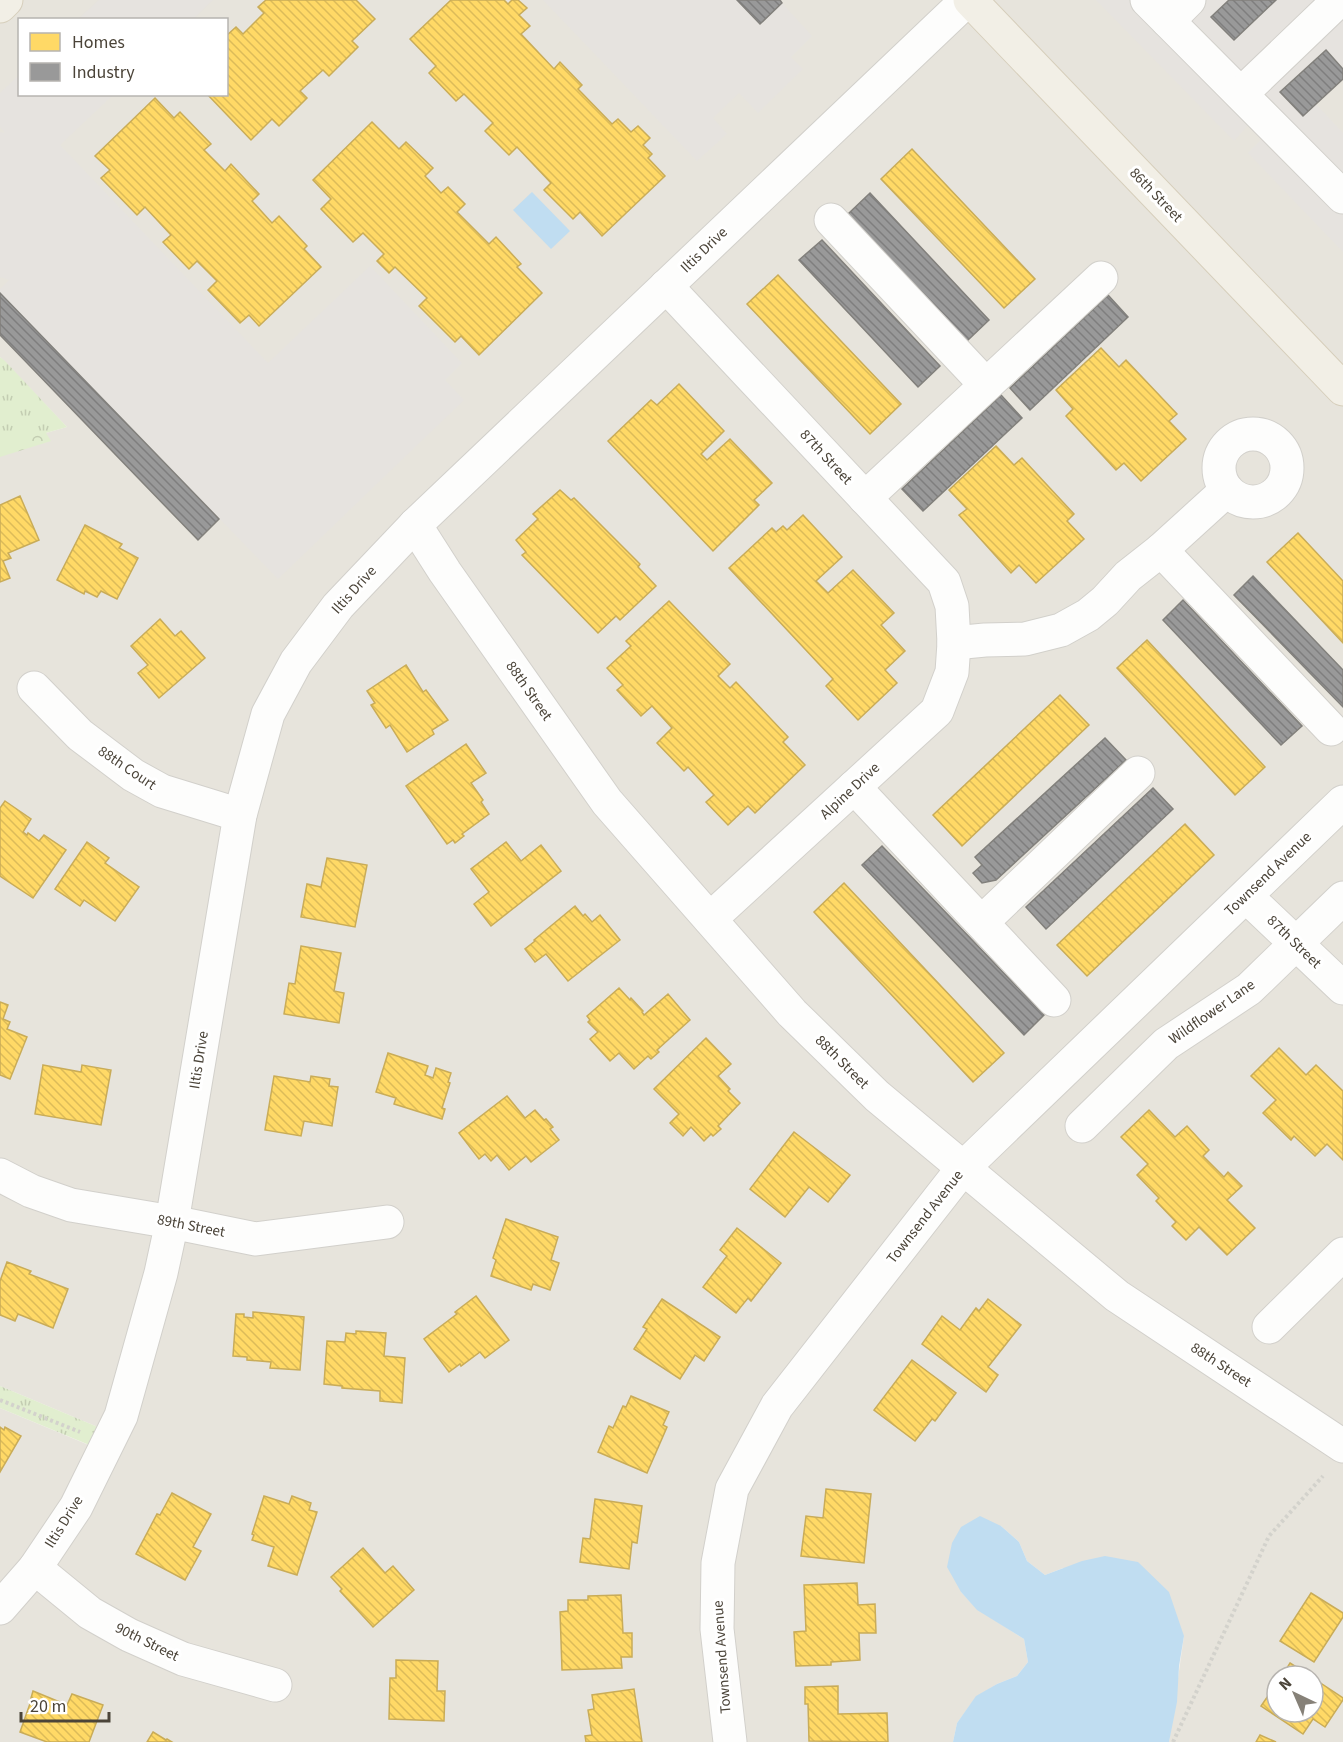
<svg xmlns="http://www.w3.org/2000/svg" width="1343" height="1742" viewBox="0 0 1343 1742" font-family="'Source Sans 3',sans-serif">
<defs>
<pattern id="forest-crowns" width="20" height="18" patternUnits="userSpaceOnUse" patternTransform="scale(1.5)"><rect width="20" height="18" fill="#e1eecf"/><path d="M2 6a3 3 0 1 1 6 0M12 15a3 3 0 1 1 6 0" fill="none" stroke="#c3cdb2"/></pattern>
<pattern id="park-tufts" width="24" height="20" patternUnits="userSpaceOnUse" patternTransform="scale(1.5)"><rect width="24" height="20" fill="#e1eecf"/><path d="M3 7l-1-3M5 7V3M7 7l1-3M15 17l-1-3M17 17v-4M19 17l1-3" fill="none" stroke="#c3cdb2"/></pattern>
<pattern id="homes-back-hatch" width="6" height="6" patternUnits="userSpaceOnUse" patternTransform="scale(1.5)"><rect width="6" height="6" fill="#ffd966"/><path d="M-1 5l2 2M0 0l6 6M5-1l2 2" fill="none" stroke="#dcbb59"/></pattern>
<pattern id="industry-back-hatch" width="6" height="6" patternUnits="userSpaceOnUse" patternTransform="scale(1.5)"><rect width="6" height="6" fill="#999"/><path d="M-1 5l2 2M0 0l6 6M5-1l2 2" fill="none" stroke="#7f7e7e"/></pattern>
</defs>
<rect width="100%" height="100%" fill="#f4f2ee"/>
<path fill="#e7e4dc" fill-rule="evenodd" d="M6,0H1343V1742H1169L1184,1636L1063,1568L1045,1575L1027,1561L1019,1542L1001,1526L961,1592L977,1609L1024,1639L1028,1662L1017,1676L997,1684L976,1697L957,1723L953,1742H0V1408L103,1451L112,1433L0,1386V446L67,427L0,357V6ZM20,20H226V94H20ZM1277,1676H1313V1712H1277Z"/>
<path fill="url(#forest-crowns)" d="M0,376L27,402L51,441L0,457Z"/>
<g fill="url(#park-tufts)">
<path d="M0,357L5,361L67,427L0,446Z"/>
<path d="M0,1386L112,1433L104,1451L0,1408Z"/>
</g>
<g fill="#e6e3df">
<path d="M99,0H213L193,19H78Z"/>
<path d="M543,0H737L760,24L782,3L812,36L791,57L803,69L758,113L739,93L713,118L727,134L697,161Z"/>
<path d="M1096,0H1229L1211,17L1234,40L1276,0H1343V69L1281,92L1303,116L1316,104L1343,133V252L1248,153L1264,137L1250,123L1234,141Z"/>
<path d="M19,75L20,94L113,95L60,145L268,363L370,266L462,363L445,380L464,400L278,579L0,293V289L9,280L0,277V132L5,133L0,127V93Z"/>
</g>
<g fill="#c0ddf1">
<path d="M532,192L570,231L551,249L513,210Z"/>
<path d="M980,1516L1001,1526L1019,1542L1027,1561L1045,1575L1082,1561L1105,1556L1138,1562L1169,1592L1184,1636L1179,1666L1177,1702L1169,1742H953L957,1723L976,1696L997,1684L1017,1676L1028,1662L1024,1639L977,1610L961,1592L947,1567L952,1543L961,1527Z"/>
</g>
<g fill="url(#homes-back-hatch)" stroke="#c9ac58" stroke-width="1.5">
<path d="M266,0H356L375,19L352,41L358,47L329,76L323,70L300,91L307,98L279,126L272,119L251,140L207,94H226V36L236,27L243,34L264,13L258,7Z"/>
<path d="M451,0H504L508,4L512,0H518L527,8L519,15L530,26L521,34L554,69L560,62L582,85L578,89L612,124L618,119L631,132L638,126L650,138L643,145L652,154L648,158L665,176L602,236L580,212L573,219L544,190L551,183L517,147L509,155L485,131L493,123L464,94L456,101L429,73L436,66L410,39Z"/>
<path d="M155,98L174,118L180,112L211,144L204,150L225,171L231,164L259,194L252,201L272,223L279,216L307,246L304,249L321,267L259,326L249,315L240,323L208,290L217,281L197,261L189,269L163,242L171,235L145,207L137,215L101,178L110,170L95,156Z"/>
<path d="M372,122L399,149L406,142L433,168L425,176L441,193L448,187L465,204L457,212L489,244L496,237L521,264L517,267L542,293L479,355L461,336L455,342L419,306L427,298L395,267L389,273L377,261L384,254L363,233L353,242L321,209L331,199L313,180Z"/>
<path d="M912,149L1035,279L1004,308L881,179Z"/>
<path d="M778,275L901,404L870,434L747,304Z"/>
<path d="M1101,348L1119,367L1126,360L1177,414L1169,421L1186,439L1141,481L1124,463L1116,470L1066,416L1073,409L1056,390Z"/>
<path d="M679,384L724,431L701,454L707,460L730,439L772,483L754,500L759,505L713,551L608,441L651,400L657,405Z"/>
<path d="M996,446L1014,465L1022,458L1074,514L1067,521L1084,539L1036,583L1019,565L1011,573L959,515L967,509L949,490Z"/>
<path d="M560,490L571,500L574,498L640,564L638,567L656,586L620,620L616,616L598,633L522,555L526,552L516,540L538,519L533,514Z"/>
<path d="M20,496L39,540L8,553L11,558L3,561L10,578L0,582V505Z"/>
<path d="M803,515L842,557L816,581L828,593L853,570L894,613L881,625L905,651L885,670L897,683L858,720L826,686L833,679L729,568L772,528L776,532L783,526L787,530Z"/>
<path d="M85,525L122,544L119,548L138,558L117,599L101,591L97,597L85,591L84,594L57,580Z"/>
<path d="M1298,533L1343,581V643L1267,562Z"/>
<path d="M669,601L730,664L718,676L730,688L736,682L788,737L783,742L805,765L755,813L748,806L728,825L706,802L714,795L688,767L684,771L657,743L672,728L652,706L641,716L617,690L623,685L607,668L631,646L626,641Z"/>
<path d="M160,619L175,636L181,631L205,658L159,698L138,673L148,665L131,646Z"/>
<path d="M1147,640L1265,767L1235,795L1117,668Z"/>
<path d="M406,665L423,692L426,690L448,720L432,730L434,734L407,752L390,725L386,728L371,705L375,703L367,691Z"/>
<path d="M1060,695L1089,725L962,846L933,815Z"/>
<path d="M466,744L486,773L471,783L483,800L481,802L489,814L462,834L464,836L455,843L453,840L447,844L406,786Z"/>
<path d="M5,801L31,819L23,832L27,835L28,833L39,841L44,835L66,850L33,898L0,876V808Z"/>
<path d="M1185,824L1214,855L1087,976L1057,945Z"/>
<path d="M87,842L109,858L105,863L139,887L115,921L84,900L80,906L55,889Z"/>
<path d="M506,842L521,861L541,845L561,871L491,926L474,904L489,892L471,869Z"/>
<path d="M327,858L367,865L355,927L301,917L307,884L321,887Z"/>
<path d="M844,883L1004,1053L973,1082L814,912Z"/>
<path d="M575,906L583,916L585,914L592,922L600,915L620,940L568,981L546,954L535,962L525,949L535,941L534,940Z"/>
<path d="M301,946L341,953L334,991L344,993L339,1023L284,1014L289,983L295,984Z"/>
<path d="M619,988L630,1000L631,998L643,1011L642,1012L644,1015L668,994L690,1020L657,1050L659,1052L651,1059L648,1056L634,1069L619,1053L610,1061L590,1039L598,1032L588,1022L590,1020L587,1016Z"/>
<path d="M0,1002L8,1005L3,1019L10,1022L7,1029L27,1037L10,1079L0,1075Z"/>
<path d="M706,1038L731,1064L718,1076L730,1089L728,1091L740,1103L718,1126L721,1129L713,1136L711,1134L704,1141L691,1127L683,1136L670,1123L679,1114L654,1089Z"/>
<path d="M1279,1048L1306,1075L1316,1065L1343,1091V1160L1327,1144L1315,1156L1294,1136L1291,1140L1263,1113L1276,1100L1251,1076Z"/>
<path d="M388,1053L428,1066L425,1075L433,1078L436,1068L451,1073L448,1082L450,1083L442,1108L445,1109L442,1119L394,1104L396,1098L376,1092Z"/>
<path d="M43,1065L81,1072L82,1065L111,1070L101,1125L35,1114Z"/>
<path d="M274,1076L310,1082L311,1076L330,1079L329,1086L338,1087L332,1126L304,1121L301,1136L265,1130Z"/>
<path d="M507,1096L525,1118L535,1110L544,1120L546,1119L553,1127L550,1129L559,1140L531,1162L526,1156L509,1170L497,1155L491,1161L485,1154L479,1159L459,1133Z"/>
<path d="M1149,1110L1175,1137L1187,1126L1209,1150L1203,1156L1224,1177L1228,1172L1242,1186L1227,1200L1255,1228L1227,1255L1199,1227L1186,1240L1172,1226L1176,1222L1156,1201L1159,1198L1137,1175L1148,1164L1121,1137Z"/>
<path d="M794,1132L850,1175L828,1202L809,1187L785,1217L750,1189Z"/>
<path d="M506,1219L558,1237L551,1260L559,1263L550,1290L533,1284L531,1290L491,1276L496,1260L493,1258Z"/>
<path d="M737,1228L781,1263L751,1301L748,1298L736,1313L703,1287L727,1256L720,1250Z"/>
<path d="M7,1262L31,1271L29,1274L68,1289L53,1328L18,1314L15,1321L0,1315V1281Z"/>
<path d="M476,1296L509,1340L485,1358L480,1352L461,1366L460,1364L449,1372L424,1339L457,1314L455,1312Z"/>
<path d="M662,1299L720,1337L704,1361L695,1355L680,1379L634,1349L647,1329L643,1327Z"/>
<path d="M988,1299L1021,1325L988,1367L998,1375L986,1392L922,1344L942,1316L960,1330L976,1308L979,1311Z"/>
<path d="M253,1312L304,1317L300,1370L270,1368L271,1362L247,1360V1357L233,1356L236,1314H244V1317L253,1318Z"/>
<path d="M356,1331L386,1333L384,1356L405,1358L402,1403L380,1401V1391L342,1388V1386L324,1384L327,1341L345,1342L346,1333L356,1334Z"/>
<path d="M912,1360L956,1393L935,1421L932,1419L915,1441L874,1410Z"/>
<path d="M631,1396L669,1412L663,1425L667,1427L647,1473L598,1452L609,1426L613,1428L623,1406L626,1407Z"/>
<path d="M0,1427L4,1430L5,1427L21,1436L0,1472Z"/>
<path d="M826,1489L871,1494L864,1563L801,1556L806,1516L823,1518Z"/>
<path d="M172,1493L211,1514L193,1547L201,1551L185,1580L136,1554L157,1514L160,1515Z"/>
<path d="M264,1496L289,1504L292,1496L311,1503L309,1510L317,1512L297,1575L268,1566L274,1547L252,1540L254,1535L252,1534Z"/>
<path d="M595,1499L642,1506L637,1543L632,1542L629,1569L580,1562L583,1538L590,1539Z"/>
<path d="M363,1548L385,1573L393,1566L414,1590L373,1627L340,1591L342,1589L331,1577Z"/>
<path d="M857,1583L858,1605L875,1604L876,1633H859L860,1660L831,1662V1665L796,1666L794,1632L806,1631L804,1585Z"/>
<path d="M1311,1593L1343,1613V1617L1314,1662L1280,1641Z"/>
<path d="M621,1595L623,1633H632V1657H621L622,1668L562,1670L560,1612L568,1611V1600H588V1596Z"/>
<path d="M396,1660L438,1661L437,1691H445L444,1721L389,1719L390,1678H396Z"/>
<path d="M1290,1663L1310,1676H1282Z"/>
<path d="M1313,1678L1343,1698V1700L1325,1727L1313,1719L1303,1734L1261,1706L1277,1683V1712H1313Z"/>
<path d="M838,1686V1714L887,1713L888,1742L809,1741L808,1704H805V1687Z"/>
<path d="M634,1689L642,1742H586L585,1736L592,1735L588,1710L594,1709L592,1695Z"/>
<path d="M33,1691L67,1705L72,1694L103,1705L89,1742H47L20,1732L32,1698H31Z"/>
<path d="M153,1732L166,1740L167,1739L172,1742H147Z"/>
<path d="M1260,1735L1276,1742H1256Z"/>
</g>
<g fill="url(#industry-back-hatch)" stroke="#82807c" stroke-width="1.5">
<path d="M737,0H780L782,3L760,24Z"/>
<path d="M1229,0H1276L1234,40L1211,17Z"/>
<path d="M1326,50L1343,69V79L1303,116L1280,92Z"/>
<path d="M870,193L989,320L967,341L848,214Z"/>
<path d="M822,240L940,366L918,387L799,260Z"/>
<path d="M0,293L219,519L198,540L0,335Z"/>
<path d="M1108,295L1128,317L1030,410L1010,388Z"/>
<path d="M1001,395L1022,418L923,511L902,489Z"/>
<path d="M1253,576L1343,670V707L1234,595Z"/>
<path d="M1183,600L1302,726L1281,745L1163,620Z"/>
<path d="M1105,738L1126,760L996,880L982,883L973,873L982,865L975,857Z"/>
<path d="M1153,788L1173,809L1046,929L1026,907Z"/>
<path d="M882,846L1044,1015L1024,1035L862,865Z"/>
</g>
<g fill="none" stroke-linecap="round" stroke-linejoin="round">
<defs>
<g id="minor">
<path d="M1147,0L1343,197"/>
<path d="M1168,21L1189,0"/>
<path d="M1241,94L1339,0"/>
<path d="M831,220L986,385"/>
<path d="M666,286L944,582L952,606L954,643L952,672L937,711L710,919"/>
<circle cx="1253" cy="468" r="34"/>
<path d="M865,498L1101,278"/>
<path d="M415,525L445,572L607,802L792,1013L877,1096L1117,1296L1343,1446"/>
<path d="M1161,550L1227,490"/>
<path d="M954,643L985,640L1025,639L1061,630L1088,615L1105,601L1128,576L1161,550L1331,729"/>
<path d="M34,688L80,735L133,775L162,791L240,815"/>
<path d="M854,787L1054,1000"/>
<path d="M1246,896L1343,988"/>
<path d="M982,922L1138,773"/>
<path d="M1082,1126L1166,1044L1249,989L1343,898"/>
<path d="M0,1175L31,1191L71,1205L172,1222L256,1239L387,1222"/>
<path d="M1269,1327L1343,1254"/>
<path d="M35,1568L90,1613L129,1635L183,1659L275,1685"/>
<path d="M0,1608L35,1568L76,1507L121,1416L161,1273L172,1222L240,815L268,714L296,662L338,606L415,525L967,0"/>
<path d="M730,1742L717,1629L718,1563L732,1489L777,1406L963,1168L1343,802"/>
</g>
<g id="major">
<path d="M970,0L1343,389"/>
<path d="M0,6L6,0"/>
</g>
</defs>
<use href="#minor" stroke="#d2d0cb" stroke-width="35"/>
<use href="#major" stroke="#d6cebb" stroke-width="35"/>
<g stroke="#d3d2cc" stroke-width="4" stroke-dasharray="3 3" stroke-linecap="butt">
<path d="M0,1400L80,1432"/>
<path d="M1173,1742L1269,1536L1323,1476"/>
</g>
<use href="#minor" stroke="#fdfdfc" stroke-width="33"/>
<use href="#major" stroke="#f2efe6" stroke-width="33"/>
</g>
<g text-anchor="middle" dominant-baseline="central" stroke-width="6" stroke-linejoin="round" paint-order="stroke">
<g font-size="15" fill="#4b4439" stroke="#fff">
<text transform="translate(1156 195) rotate(46)">86th Street</text>
<text transform="translate(704 250) rotate(-44)">Iltis Drive</text>
<text transform="translate(826 457) rotate(47)">87th Street</text>
<text transform="translate(354 590) rotate(-48)">Iltis Drive</text>
<text transform="translate(529 691) rotate(55)">88th Street</text>
<text transform="translate(127 768) rotate(34)">88th Court</text>
<text transform="translate(850 791) rotate(-43)">Alpine Drive</text>
<text transform="translate(1268 874) rotate(-44)">Townsend Avenue</text>
<text transform="translate(1294 942) rotate(44)">87th Street</text>
<text transform="translate(1212 1012) rotate(-35)">Wildflower Lane</text>
<text transform="translate(199 1060) rotate(-81)">Iltis Drive</text>
<text transform="translate(842 1062) rotate(45)">88th Street</text>
<text transform="translate(925 1217) rotate(-52)">Townsend Avenue</text>
<text transform="translate(191 1226) rotate(11)">89th Street</text>
<text transform="translate(1221 1365) rotate(33)">88th Street</text>
<text transform="translate(64 1522) rotate(-58)">Iltis Drive</text>
<text transform="translate(147 1642) rotate(26)">90th Street</text>
<text transform="translate(722 1657) rotate(-94)">Townsend Avenue</text>
</g>
</g>
<rect x="18" y="18" width="210" height="78" fill="#ffffff" stroke="#b7b4b0" stroke-width="1.5"/>
<rect x="30" y="33" width="30" height="18" fill="#ffd966" stroke="#b7b4b0" stroke-width="1.5"/>
<text x="72" y="48" font-size="18" fill="#4b4439">Homes</text>
<rect x="30" y="63" width="30" height="18" fill="#999999" stroke="#b7b4b0" stroke-width="1.5"/>
<text x="72" y="78" font-size="18" fill="#4b4439">Industry</text>
<g transform="translate(1295 1694) rotate(316)"><circle r="28" fill="#ffffff" stroke="#b7b4b0" stroke-width="1.5"/>
<path d="M0-4.5L10 22L0 15L-10 22Z" fill="#868178"/>
<text y="-9" font-size="16" font-weight="bold" text-anchor="middle" fill="#4b4439">N</text>
</g>
<path d="M21 1712v9h88v-9" fill="none" stroke="#4b4439" stroke-width="3"/>
<text x="30" y="1712" font-size="18" fill="#4b4439" stroke="#ffffff" stroke-width="4.5" paint-order="stroke">20 m</text>
</svg>
